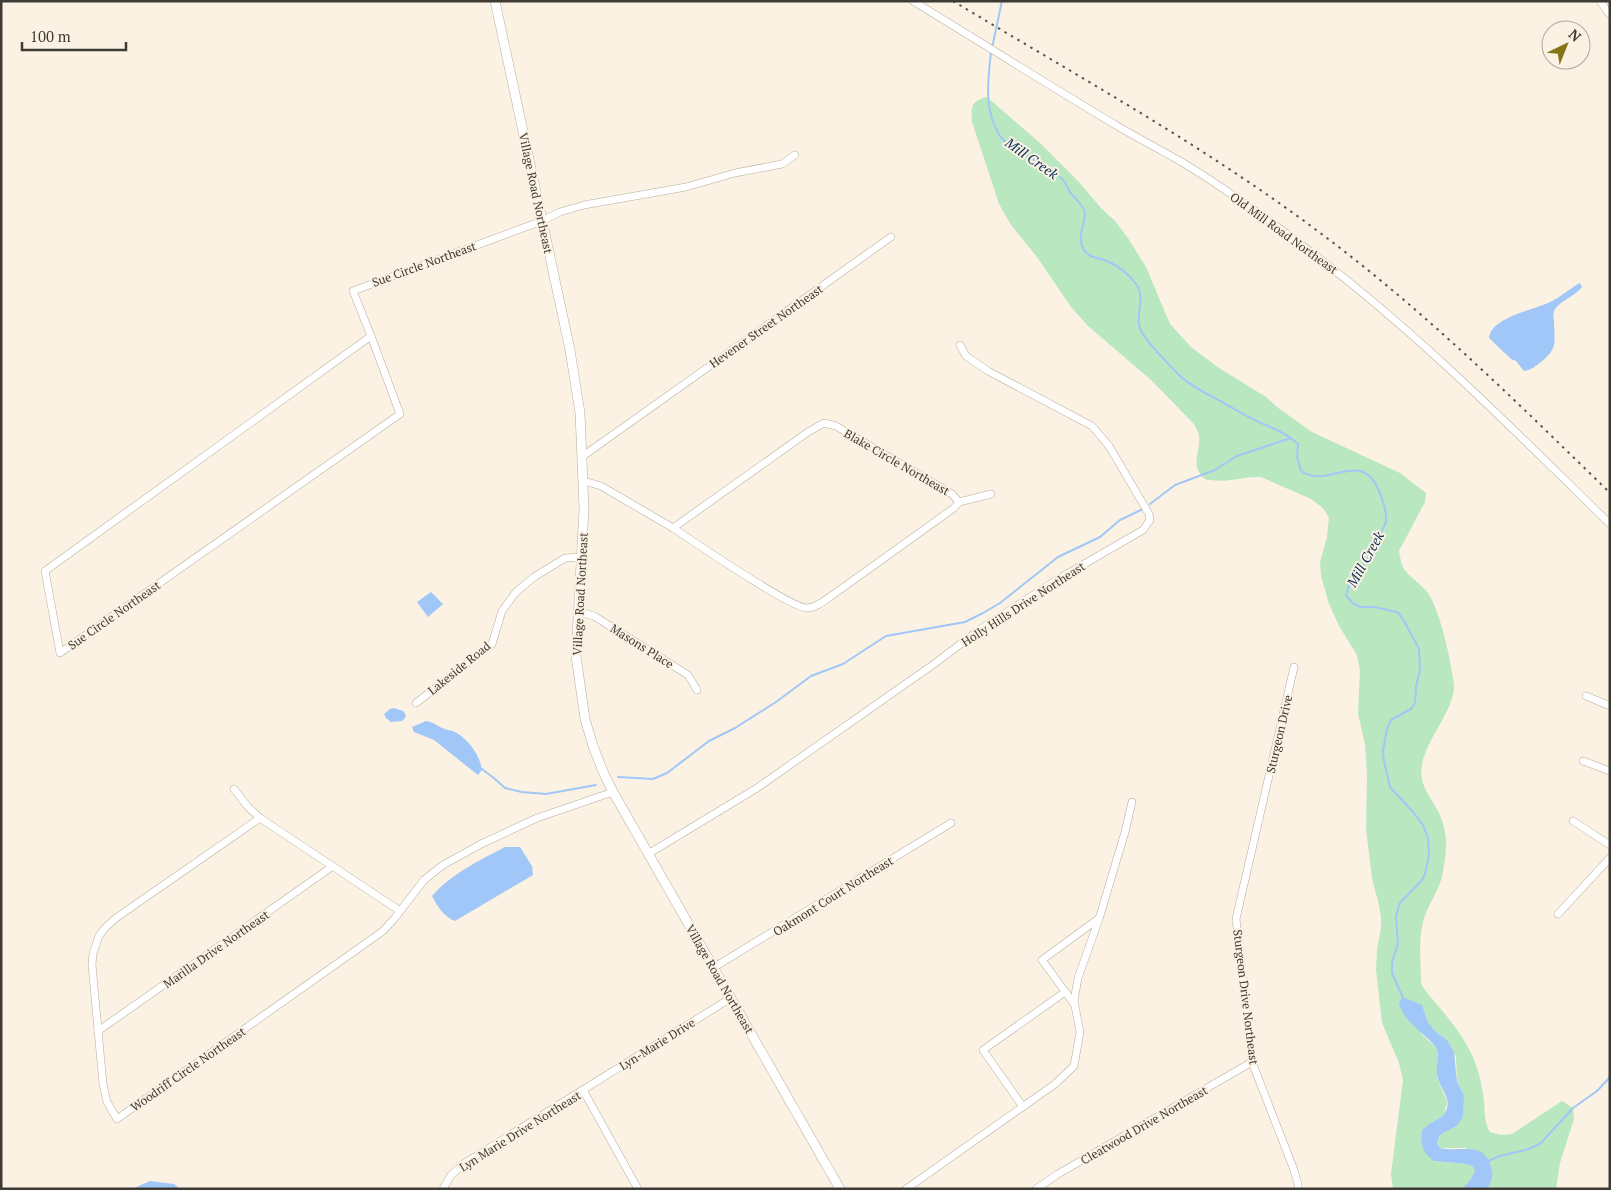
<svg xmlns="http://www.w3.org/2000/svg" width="1611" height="1190" viewBox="0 0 1611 1190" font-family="'PT Serif',serif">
<rect width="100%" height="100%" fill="#fcf2e3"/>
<path fill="#b9e7c0" d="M987,97L1040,143L1078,181L1102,209L1115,221L1128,238L1146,267L1170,324L1191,347L1219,368L1266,397L1277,407L1312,432L1400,473L1426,493L1425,502L1399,551C1400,556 1401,564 1404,569C1412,580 1426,586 1432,600C1443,624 1450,658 1454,684C1456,708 1426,739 1422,765C1418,785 1431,797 1439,813C1443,822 1446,833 1446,843C1446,854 1444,869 1441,880C1436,895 1427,907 1423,922C1418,942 1421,963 1421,983L1424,989C1443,1012 1466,1036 1476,1065C1480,1076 1483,1090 1484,1102C1485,1113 1484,1123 1490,1132L1501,1135L1512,1134L1562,1101L1573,1108L1574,1119L1560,1163L1556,1189H1487L1492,1180L1466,1148H1440L1437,1143C1440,1132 1447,1131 1457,1126L1464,1095L1457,1082L1456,1057L1447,1040L1435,1031L1428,1022L1422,1005L1421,1034L1436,1047L1439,1059L1437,1078L1447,1101L1444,1114L1437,1120L1424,1128L1434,1161L1467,1164L1473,1167L1475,1171L1470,1180L1462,1189H1393L1391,1174L1403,1080L1399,1063L1382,1023L1376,970L1377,949L1381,928V918L1379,905L1372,878L1366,829L1367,774L1365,744L1358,714L1360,670L1357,655L1339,626L1329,604L1321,576L1320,562L1327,537L1329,518L1323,508L1311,499L1261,477C1244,476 1227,483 1210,480C1205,480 1204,478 1201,475C1192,464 1199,454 1199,441C1200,435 1197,428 1193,423L1151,380L1088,326L1071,307L1037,257L1011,225L999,204L972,122C971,106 971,101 987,97Z"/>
<g fill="#a0c7f7">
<path d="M1580,283L1582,287C1575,296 1562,300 1555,309C1553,313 1553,316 1554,321C1554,341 1559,348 1541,362C1536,366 1531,370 1524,371L1516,361L1511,359L1489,338C1491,317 1534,310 1550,302C1561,297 1570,288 1580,283Z"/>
<path d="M431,592L443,604L428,617L417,602Z"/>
<path d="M394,708L403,711L406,715L405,718L402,721L391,722L386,718L384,714L390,709Z"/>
<path d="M426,721C432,722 435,724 440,727C445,730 451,730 455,732C468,739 480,755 482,770L478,775L434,740L414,732L412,727Z"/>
<path d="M505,847H520L532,866L533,875L455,921C444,917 437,906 432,896C454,872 477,862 505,847Z"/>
<path d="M1403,997L1422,1005L1428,1022L1435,1031L1447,1040L1454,1052L1457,1082L1464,1095L1463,1116L1457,1126L1443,1133L1439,1137L1437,1143L1440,1148C1459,1153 1484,1140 1491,1167C1494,1175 1492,1182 1487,1189H1462L1470,1180L1475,1171L1473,1167L1467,1164L1434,1161C1423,1154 1420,1143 1422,1131C1428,1121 1443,1121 1447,1108C1450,1097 1441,1089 1438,1079C1434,1068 1442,1056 1435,1046C1425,1034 1400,1018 1399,1002Z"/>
<path d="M150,1181L174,1184L180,1189H132Z"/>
</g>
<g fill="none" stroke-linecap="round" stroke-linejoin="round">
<g stroke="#a0c7f7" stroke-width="2">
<path d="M992,48L1002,1"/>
<path d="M991,52C988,80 984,108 998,133C1009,152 1046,161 1062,179C1066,182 1067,188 1070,192C1074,198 1084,205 1085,213C1085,226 1076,237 1084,250C1089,258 1099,258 1107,261C1118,266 1129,274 1136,284C1145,296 1137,311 1139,325C1141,338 1169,364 1179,375C1190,386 1206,393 1220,401C1233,408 1245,416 1259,422C1275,429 1286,433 1298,444L1297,457L1301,471C1328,490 1361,447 1379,491C1383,501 1387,511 1386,522L1371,554L1349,585L1346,596L1354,604L1361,607H1374L1397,612L1403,619L1419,649L1420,670L1416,686L1415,703L1411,709L1391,720L1387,729L1383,751L1384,761L1390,787L1413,812L1423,825L1428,838L1429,855L1425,874L1422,880L1400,903L1396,916L1398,944L1392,962V973L1403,998"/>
<path d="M1150,504L1175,485L1215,470L1237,456L1291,438"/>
<path d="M482,769L495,779L505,788L522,792L546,794L596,785"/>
<path d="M618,777L653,779L667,773L709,741L735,728L776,702L811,676L843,664L886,636L965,622L983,613L1000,603L1058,557L1100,537L1120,520L1143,509"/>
<path d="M1488,1161L1500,1156L1529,1149L1541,1143L1573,1108L1597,1091L1610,1077"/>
</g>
<defs>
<g id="minor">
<path d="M913,1C982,43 1050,86 1119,127C1141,140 1163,151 1185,164C1228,190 1270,221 1311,252C1419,334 1513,429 1610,524"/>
<path d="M1600,1L1610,15"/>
<path d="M371,336L400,414L60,653L45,571Z"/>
<path d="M371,336L353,291L542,221L560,212L584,205L686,187L735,173L782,164L795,155"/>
<path d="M824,423L836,426L952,494L959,502L954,508L834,594C826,599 817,608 807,608C790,608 693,541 673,528L808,432Z"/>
<path d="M583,456L891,237"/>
<path d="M584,481L601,486L673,528"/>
<path d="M959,502L991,494"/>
<path d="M579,612L594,616L688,675L697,690"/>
<path d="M1294,667L1236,919L1252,1062L1294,1170L1298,1184V1189"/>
<path d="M1586,696L1610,706"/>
<path d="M416,703L492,644L502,611L516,592L534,577L565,558L582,557"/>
<path d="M1583,761L1610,771"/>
<path d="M234,789L248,807L260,818L400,911"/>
<path d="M260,818L116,918L104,929L99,936L93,953L92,965L103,1084L107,1102L117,1119L383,931L394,919L424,880L443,865L481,844L537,818L613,792"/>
<path d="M1573,821L1610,845"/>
<path d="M648,854L757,788L934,664L979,630L1060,578L1143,530L1150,520L1149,514L1109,446L1092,426L988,371L966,356L960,345"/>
<path d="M1558,914L1610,858"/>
<path d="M713,968L951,823"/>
<path d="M1074,1004L1042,960L1098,919"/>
<path d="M98,1031L333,866"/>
<path d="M583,1090L638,1189"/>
<path d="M1023,1107L983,1050L1065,992"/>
<path d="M443,1189L451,1175L465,1163L731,998"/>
<path d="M906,1189L1055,1084L1074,1066L1080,1032L1074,1001L1078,978L1099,919L1125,832L1132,802"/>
<path d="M1036,1189L1058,1174L1252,1062"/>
</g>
<path id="major" d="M495,1L570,350L580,413L584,509L576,656L585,719L593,746L604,774L613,792L840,1189"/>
</defs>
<use href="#minor" stroke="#b6ad9f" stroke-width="8"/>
<use href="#major" stroke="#b6ad9f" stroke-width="10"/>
<use href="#minor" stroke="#fff" stroke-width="7"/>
<use href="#major" stroke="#fff" stroke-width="9"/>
<path stroke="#59544d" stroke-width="2" stroke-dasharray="2.5 5" stroke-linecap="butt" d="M953,1C1084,80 1219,154 1340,248C1437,323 1523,408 1610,493"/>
</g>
<g text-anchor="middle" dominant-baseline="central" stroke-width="4" stroke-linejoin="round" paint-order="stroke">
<g font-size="12" fill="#3e3a34" stroke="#fcf2e3">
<text transform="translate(536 193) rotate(78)">Village Road Northeast</text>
<text transform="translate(1284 233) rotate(36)">Old Mill Road Northeast</text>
<text transform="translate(424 264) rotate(-20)">Sue Circle Northeast</text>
<text transform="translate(766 326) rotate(-35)">Hevener Street Northeast</text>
<text transform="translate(897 462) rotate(30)">Blake Circle Northeast</text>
<text transform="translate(580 594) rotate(-87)">Village Road Northeast</text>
<text transform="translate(1023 604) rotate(-33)">Holly Hills Drive Northeast</text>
<text transform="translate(114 615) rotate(-35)">Sue Circle Northeast</text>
<text transform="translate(642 646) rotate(32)">Masons Place</text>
<text transform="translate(459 668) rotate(-39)">Lakeside Road</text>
<text transform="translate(1279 734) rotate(-77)">Sturgeon Drive</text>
<text transform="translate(833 896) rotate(-32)">Oakmont Court Northeast</text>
<text transform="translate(216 949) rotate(-35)">Marilla Drive Northeast</text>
<text transform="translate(720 979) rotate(60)">Village Road Northeast</text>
<text transform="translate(1246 997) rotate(83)">Sturgeon Drive Northeast</text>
<text transform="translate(657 1044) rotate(-32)">Lyn-Marie Drive</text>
<text transform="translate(188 1069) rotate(-35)">Woodriff Circle Northeast</text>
<text transform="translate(1144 1125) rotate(-30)">Cleatwood Drive Northeast</text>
<text transform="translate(520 1131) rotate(-32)">Lyn Marie Drive Northeast</text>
</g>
<g font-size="14" font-style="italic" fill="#0a325d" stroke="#fcf2e3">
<text transform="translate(1032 158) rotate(35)">Mill Creek</text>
<text transform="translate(1365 559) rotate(-61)">Mill Creek</text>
</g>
</g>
<rect width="1611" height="1190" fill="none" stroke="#3e3a34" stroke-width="5"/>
<g transform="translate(1566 45) rotate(43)"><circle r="24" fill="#fcf2e3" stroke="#b0a89d"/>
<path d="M0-4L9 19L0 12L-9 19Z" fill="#827619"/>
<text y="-8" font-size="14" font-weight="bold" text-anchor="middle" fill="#3e3a34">N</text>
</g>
<path d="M22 42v8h104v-8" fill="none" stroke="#3e3a34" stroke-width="2.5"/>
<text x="30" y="42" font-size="15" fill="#3e3a34" stroke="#fcf2e3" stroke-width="4" paint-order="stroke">100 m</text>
</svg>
